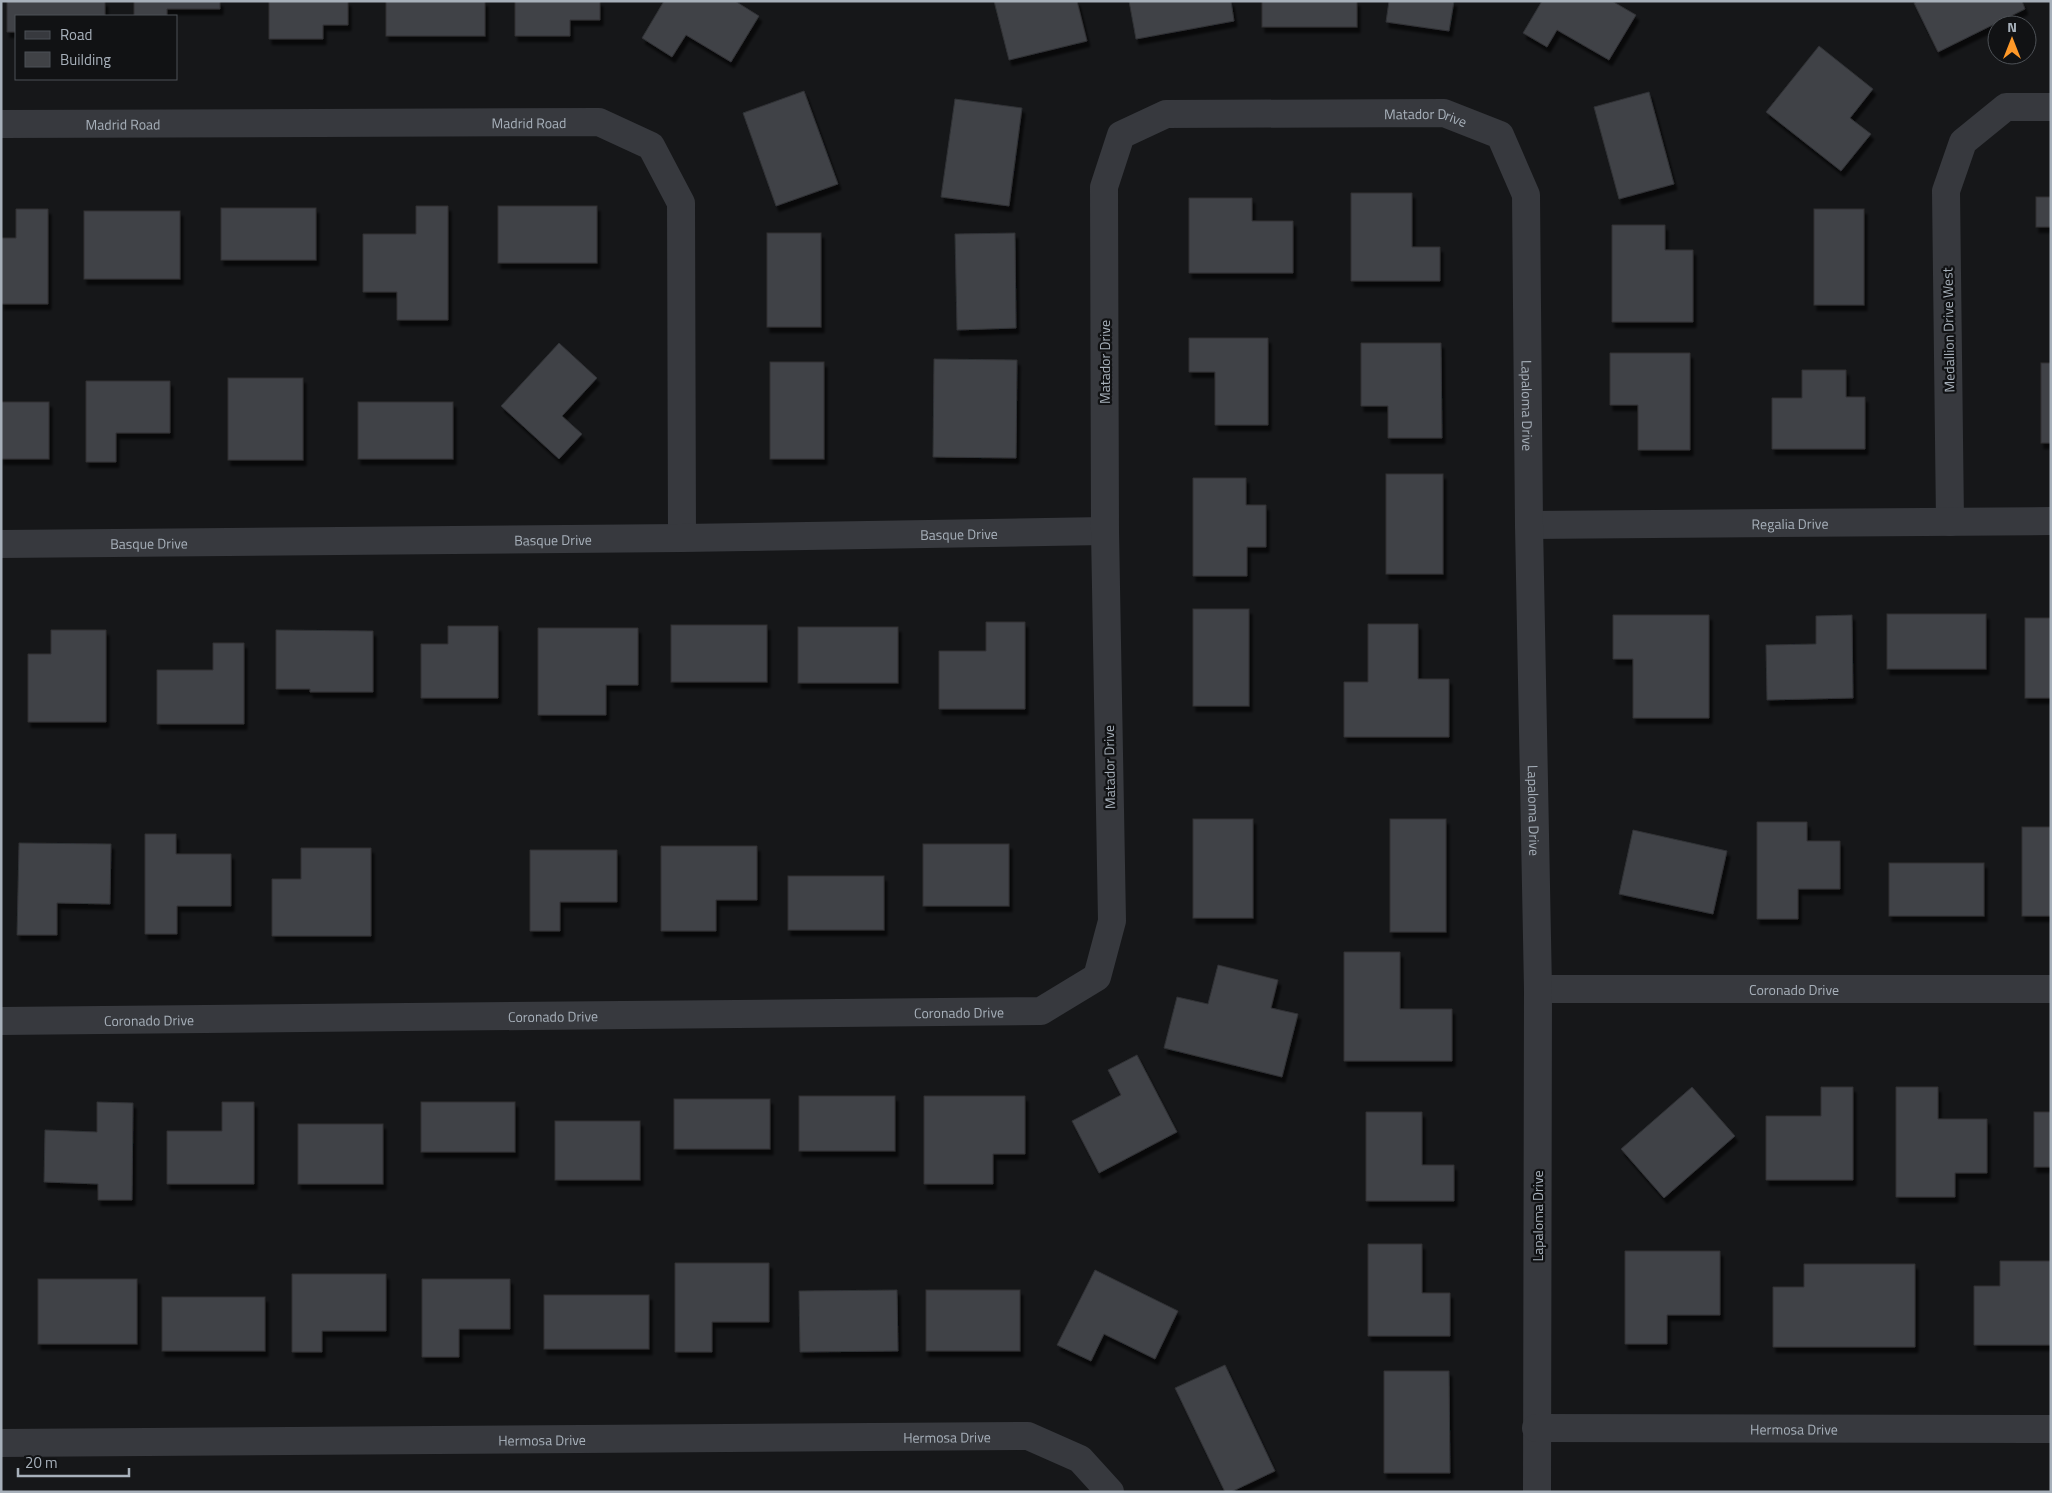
<svg xmlns="http://www.w3.org/2000/svg" width="2052" height="1493" viewBox="0 0 2052 1493" font-family="'Titillium Web',sans-serif">
<defs>
<filter id="shadow"><feDropShadow dx="3" dy="5.5" stdDeviation="1" flood-color="#0009"/></filter>
</defs>
<rect width="100%" height="100%" fill="#161719"/>
<g fill="#404246" stroke="#303135" filter="url(#shadow)">
<path d="M7,1H105V16H16V32H7Z"/>
<path d="M134,1H220V9H167V16H134Z"/>
<path d="M269,1H348V25H323V39H269Z"/>
<rect x="386" y="1" width="99" height="35"/>
<path d="M515,1H600V20H570V36H515Z"/>
<path d="M664,1H735L759,16L731,62L686,35L672,57L642,38Z"/>
<path d="M994,1H1077L1087,41L1009,60Z"/>
<path d="M1129,1H1231L1234,21L1136,39Z"/>
<rect x="1262" y="1" width="95" height="26"/>
<path d="M1389,1H1454L1449,31L1386,22Z"/>
<path d="M1542,1H1612L1636,15L1609,60L1557,30L1547,47L1523,33Z"/>
<path d="M1917,1H2022L2025,9L1938,52L1914,3Z"/>
<path d="M1819,46L1873,89L1850,118L1871,134L1841,171L1766,112Z"/>
<path d="M804,91L838,184L776,206L743,113Z"/>
<path d="M1649,92L1674,184L1619,199L1594,107Z"/>
<path d="M955,99L1022,108L1009,206L941,197Z"/>
<path d="M1351,193H1412V247H1440V281H1351Z"/>
<rect x="2036" y="197" width="15" height="30"/>
<path d="M1189,198H1252V221H1293V273H1189Z"/>
<path d="M416,206H448V320H397V292H363V234H416Z"/>
<rect x="498" y="206" width="99" height="57"/>
<rect x="221" y="208" width="95" height="52"/>
<path d="M16,209H48V304H1V238H16Z"/>
<rect x="1814" y="209" width="50" height="96"/>
<rect x="84" y="211" width="96" height="68"/>
<path d="M1612,225H1665V250H1693V322H1612Z"/>
<rect x="767" y="233" width="54" height="94"/>
<path d="M1015,233L1016,328L957,330L955,234Z"/>
<path d="M1189,338H1268V425H1215V372H1189Z"/>
<path d="M559,343L597,378L562,416L582,434L559,459L501,406Z"/>
<path d="M1361,343H1441L1442,438H1388V406H1361Z"/>
<path d="M1610,353H1690V450H1638V405H1610Z"/>
<path d="M934,359L1017,360L1016,458L933,457Z"/>
<rect x="770" y="362" width="54" height="97"/>
<rect x="2041" y="363" width="10" height="80"/>
<path d="M1802,370H1846V397H1865V449H1772V398H1802Z"/>
<rect x="228" y="378" width="75" height="82"/>
<path d="M86,381H170V433H116V462H86Z"/>
<rect x="1" y="402" width="48" height="57"/>
<rect x="358" y="402" width="95" height="57"/>
<rect x="1386" y="474" width="57" height="100"/>
<path d="M1193,478H1246V505H1266V547H1247V576H1193Z"/>
<rect x="1193" y="609" width="56" height="97"/>
<rect x="1887" y="614" width="99" height="55"/>
<path d="M1613,615H1709V718H1633V659H1613Z"/>
<path d="M1852,615L1853,698L1767,700L1766,645L1816,644V616Z"/>
<rect x="2025" y="618" width="26" height="80"/>
<path d="M986,622H1025V709H939V651H986Z"/>
<path d="M1368,624H1418V679H1449V737H1344V682H1368Z"/>
<rect x="671" y="625" width="96" height="57"/>
<path d="M448,626H498V698H421V644H448Z"/>
<rect x="798" y="627" width="100" height="56"/>
<path d="M538,628H638V685H606V715H538Z"/>
<path d="M51,630H106V722H28V654H51Z"/>
<path d="M276,630L373,631V692H310V689H276Z"/>
<path d="M213,643H244V724H157V670H213Z"/>
<rect x="1193" y="819" width="60" height="99"/>
<rect x="1390" y="819" width="56" height="113"/>
<path d="M1757,822H1807V841H1840V889H1798V919H1757Z"/>
<rect x="2022" y="827" width="29" height="89"/>
<path d="M1633,830L1727,851L1713,914L1619,894Z"/>
<path d="M145,834H176V854H231V906H177V934H145Z"/>
<path d="M19,843L111,844L110,904L57,903V935H17Z"/>
<rect x="923" y="844" width="86" height="62"/>
<path d="M661,846H757V900H716V931H661Z"/>
<path d="M301,848H371V936H272V879H301Z"/>
<path d="M530,850H617V902H560V931H530Z"/>
<rect x="1889" y="863" width="95" height="53"/>
<rect x="788" y="876" width="96" height="54"/>
<path d="M1344,952H1400V1009H1452V1061H1344Z"/>
<path d="M1218,965L1278,980L1271,1008L1298,1014L1282,1077L1164,1048L1177,997L1208,1004Z"/>
<path d="M1137,1055L1177,1132L1099,1173L1072,1121L1121,1095L1108,1070Z"/>
<path d="M1692,1087L1735,1136L1664,1198L1621,1149Z"/>
<path d="M1821,1087H1853V1180H1766V1116H1821Z"/>
<path d="M1896,1087H1938V1119H1987V1173H1955V1197H1896Z"/>
<rect x="799" y="1096" width="96" height="55"/>
<path d="M924,1096H1025V1154H993V1184H924Z"/>
<rect x="674" y="1099" width="96" height="50"/>
<path d="M97,1102L133,1103L132,1200H98V1184L44,1182L45,1130L97,1132Z"/>
<path d="M222,1102H254V1184H167V1131H222Z"/>
<rect x="421" y="1102" width="94" height="50"/>
<path d="M1366,1112H1422V1165H1454V1201H1366Z"/>
<rect x="2034" y="1112" width="17" height="55"/>
<rect x="555" y="1121" width="85" height="59"/>
<rect x="298" y="1124" width="85" height="60"/>
<path d="M1368,1244H1422V1293H1450V1336H1368Z"/>
<path d="M1625,1251H1720V1315H1667V1344H1625Z"/>
<path d="M2000,1261H2051V1345H1974V1286H2000Z"/>
<path d="M675,1263H769V1322H712V1352H675Z"/>
<path d="M1804,1264H1915V1347H1773V1287H1804Z"/>
<path d="M1095,1270L1178,1311L1155,1359L1104,1334L1091,1361L1057,1345Z"/>
<path d="M292,1274H386V1331H322V1352H292Z"/>
<rect x="38" y="1279" width="99" height="65"/>
<path d="M422,1279H510V1329H459V1357H422Z"/>
<path d="M897,1290L898,1351L800,1352L799,1291Z"/>
<rect x="926" y="1290" width="94" height="61"/>
<rect x="544" y="1295" width="105" height="54"/>
<rect x="162" y="1297" width="103" height="54"/>
<path d="M1225,1365L1275,1471L1231,1492H1225L1175,1388Z"/>
<path d="M1384,1371H1449L1450,1473H1384Z"/>
</g>
<g fill="none" stroke-linecap="round" stroke-linejoin="round">
<g stroke="#37393e" stroke-width="28">
<path id="s1" d="M1,124L599,122L651,146L681,203L682,538"/>
<path d="M1950,522L1946,191L1963,142L2006,107H2051"/>
<path id="s2" d="M1529,525L2051,521"/>
<path id="s3" d="M1,544L682,538L1105,531"/>
<path id="s4" d="M1538,989H2051"/>
<path id="s5" d="M1,1021L1041,1011L1097,977L1112,921L1105,531L1104,187L1121,135L1166,114L1444,113L1500,135L1526,195L1529,525L1538,989L1537,1492"/>
<path id="s6" d="M1536,1428L2051,1429"/>
<path id="s7" d="M1,1443L1028,1436L1080,1459L1110,1492"/>
</g>
</g>
<g text-anchor="middle" dominant-baseline="central" stroke-width="4.5" stroke-linejoin="round" paint-order="stroke">
<g font-size="14" fill="#a7b0ba" stroke="#111214">
<text stroke="none"><textPath href="#s5" startOffset="2262">Matador Drive</textPath></text>
<text stroke="none"><textPath href="#s1" startOffset="528">Madrid Road</textPath></text>
<text stroke="none"><textPath href="#s1" startOffset="122">Madrid Road</textPath></text>
<text transform="translate(1948 330) rotate(-91)">Medallion Drive West</text>
<text transform="translate(1104 362) rotate(-90)">Matador Drive</text>
<text stroke="none"><textPath href="#s5" startOffset="2616">Lapaloma Drive</textPath></text>
<text stroke="none"><textPath href="#s2" startOffset="261">Regalia Drive</textPath></text>
<text stroke="none"><textPath href="#s3" startOffset="958">Basque Drive</textPath></text>
<text stroke="none"><textPath href="#s3" startOffset="552">Basque Drive</textPath></text>
<text stroke="none"><textPath href="#s3" startOffset="148">Basque Drive</textPath></text>
<text transform="translate(1109 767) rotate(-91)">Matador Drive</text>
<text stroke="none"><textPath href="#s5" startOffset="3021">Lapaloma Drive</textPath></text>
<text stroke="none"><textPath href="#s4" startOffset="256">Coronado Drive</textPath></text>
<text stroke="none"><textPath href="#s5" startOffset="958">Coronado Drive</textPath></text>
<text stroke="none"><textPath href="#s5" startOffset="552">Coronado Drive</textPath></text>
<text stroke="none"><textPath href="#s5" startOffset="148">Coronado Drive</textPath></text>
<text transform="translate(1537 1216) rotate(-90)">Lapaloma Drive</text>
<text stroke="none"><textPath href="#s6" startOffset="258">Hermosa Drive</textPath></text>
<text stroke="none"><textPath href="#s7" startOffset="946">Hermosa Drive</textPath></text>
<text stroke="none"><textPath href="#s7" startOffset="541">Hermosa Drive</textPath></text>
</g>
</g>
<rect width="2052" height="1493" fill="none" stroke="#a7b0ba" stroke-width="5"/>
<rect x="15" y="15" width="162" height="65" fill="#111214" stroke="#4d5156"/>
<rect x="25" y="31" width="25" height="8" fill="#37393e" stroke="#4d5156"/>
<text x="60" y="40" font-size="15" fill="#a7b0ba">Road</text>
<rect x="25" y="52" width="25" height="15" fill="#404246" stroke="#4d5156"/>
<text x="60" y="65" font-size="15" fill="#a7b0ba">Building</text>
<g transform="translate(2012 40)"><circle r="24" fill="#111214" stroke="#4d5156"/>
<path d="M0-4L9 19L0 12L-9 19Z" fill="#ff9928"/>
<text y="-8" font-size="14" font-weight="bold" text-anchor="middle" fill="#a7b0ba">N</text>
</g>
<path d="M18 1468v8h111v-8" fill="none" stroke="#a7b0ba" stroke-width="2.5"/>
<text x="25" y="1468" font-size="15" fill="#a7b0ba" stroke="#111214" stroke-width="4" paint-order="stroke">20 m</text>
</svg>
